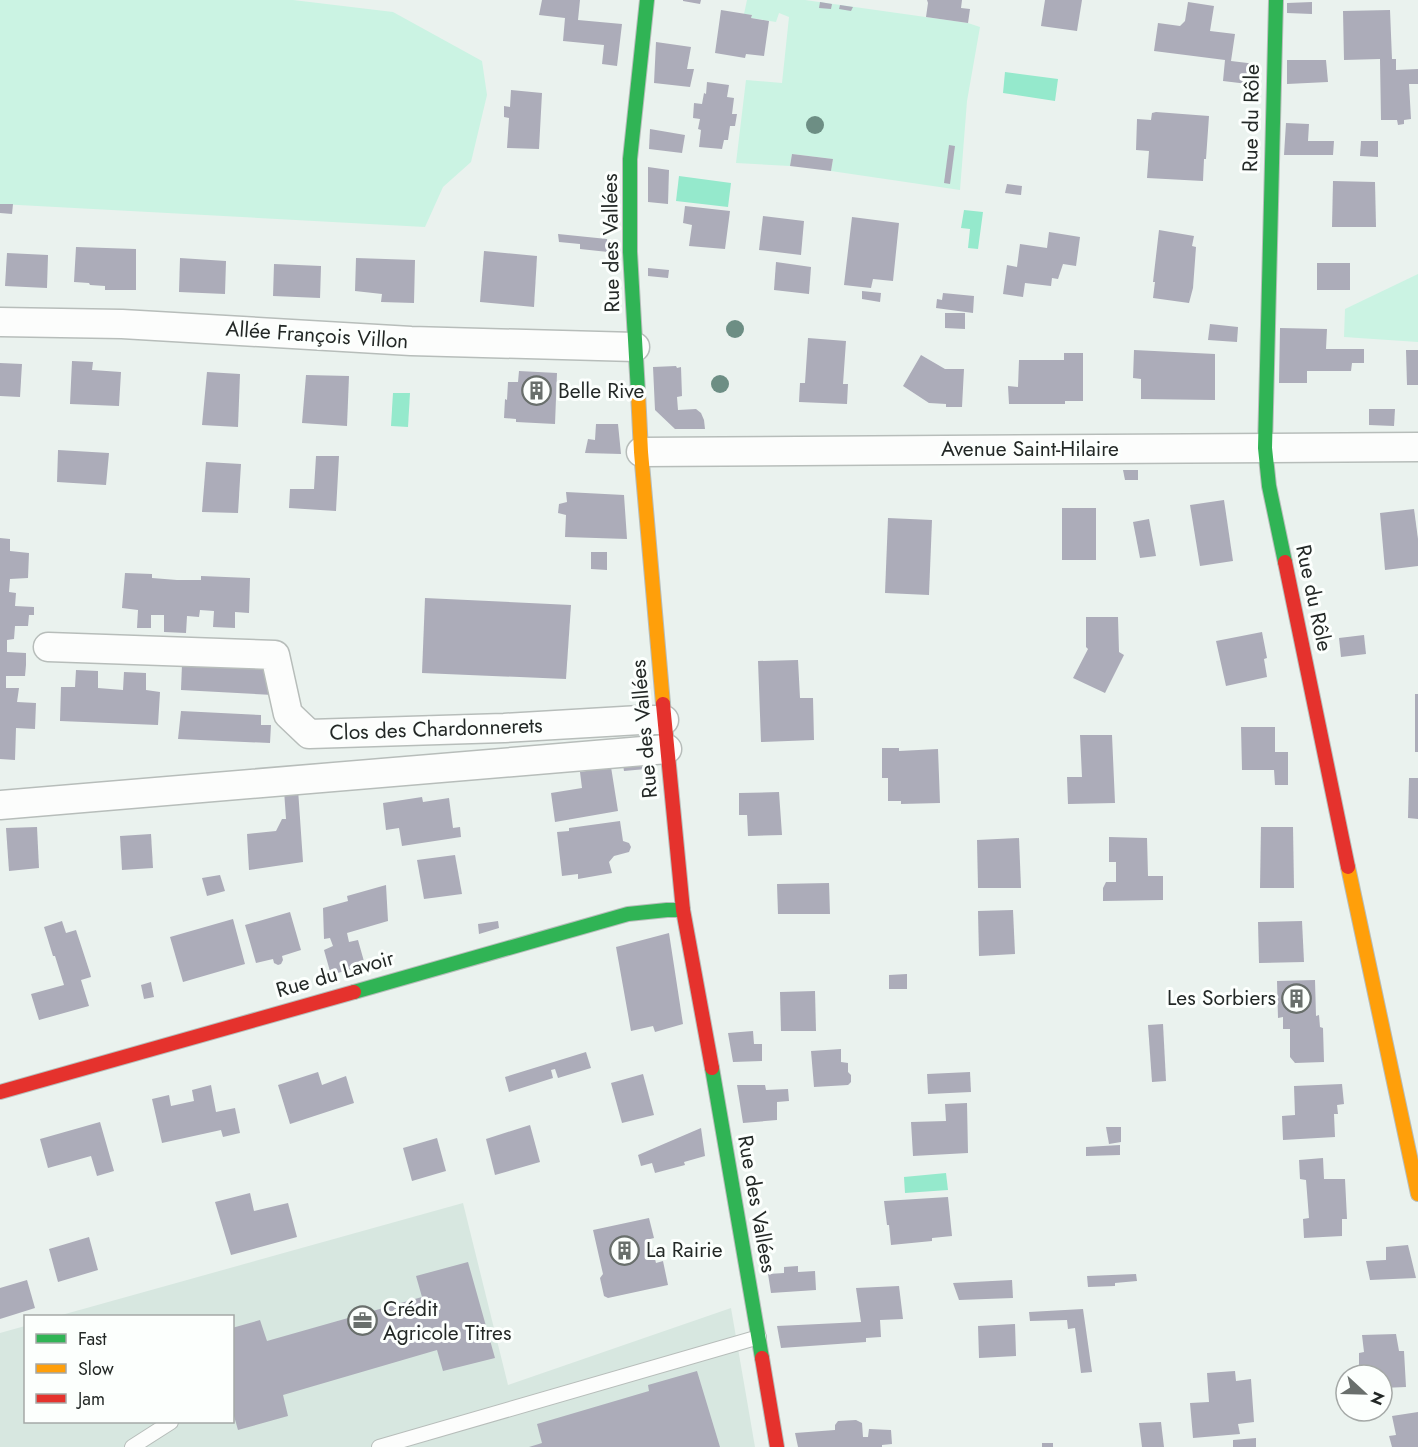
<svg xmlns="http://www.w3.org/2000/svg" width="1418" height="1447" viewBox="0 0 1418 1447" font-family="Jost,sans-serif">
<rect width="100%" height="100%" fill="#eaf2ee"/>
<path fill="#d7e7e0" d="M463,1203L508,1385L731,1308L755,1447H0V1333L25,1326L26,1422H232V1316H58Z"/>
<g fill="#cbf3e3">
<path d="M0,0H293L393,12L482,61L487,95L471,162L443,187L425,227L0,204Z"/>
<path d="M747,0H805L968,23L980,27L967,101L960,190L831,171L833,159L792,154L790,166L736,163L746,80L782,83L789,17L779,13L776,22L751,18L752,15L744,14Z"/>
<path d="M1418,274V342L1344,337L1345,309Z"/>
</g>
<g fill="#95e9cc">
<path d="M1005,72L1058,79L1055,101L1003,93Z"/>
<path d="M679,176L731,183L728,207L676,201Z"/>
<path d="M964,210L983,212L978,249L968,248L970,229L961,228Z"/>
<path d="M393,393H410L408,427L391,426Z"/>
<path d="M946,1173L948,1190L905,1193L904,1177Z"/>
</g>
<g fill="#acacb9">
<path d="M542,0H580L578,20L622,24L617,66L602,64L604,45L563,41L565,18L539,15Z"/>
<path d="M683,0H701L700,4L683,1Z"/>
<path d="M927,0H962L961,8L970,9L968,23L926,17L928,3Z"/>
<path d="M1045,0H1082L1077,31L1041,26Z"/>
<path d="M820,2L832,4L831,9L819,8Z"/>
<path d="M1188,2L1214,6L1210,31L1235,34L1231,61L1256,64V85L1223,81L1225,60L1154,51L1158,23L1180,26L1185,21Z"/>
<path d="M1312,2V14L1287,13V3Z"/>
<path d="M840,5L853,7L851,11L839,9Z"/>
<path d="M721,10L752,15L751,18L769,21L764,56L746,54L745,58L715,53Z"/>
<path d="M1390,10L1392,59H1396V70L1418,69V84H1409L1411,119L1404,120V124L1398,125L1397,120H1381L1380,59L1344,60L1343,11Z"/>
<path d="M656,42L691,47L687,69H694L690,87L654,83Z"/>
<path d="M1287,60H1326L1328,82L1287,84Z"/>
<path d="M707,82L729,85L727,97L734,98L732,114H737L735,126H730L728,140H724L722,149L699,147L701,130L698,129L700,119L693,118L694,103L702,104L704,93L706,94Z"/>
<path d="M511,90L542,93L539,149L507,148L509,118L504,117V106L510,107Z"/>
<path d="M1156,112L1209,116L1206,159H1204L1203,181L1147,178L1149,151L1136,150L1137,119L1151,120L1152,113Z"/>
<path d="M1286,123L1309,124L1308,141H1334L1333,155H1284Z"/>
<path d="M650,129L685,135L682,153L649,149Z"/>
<path d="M1361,141H1378V157L1360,156Z"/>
<path d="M949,145L955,146L950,184L944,183Z"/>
<path d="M792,154L833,159L831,171L790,166Z"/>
<path d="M648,167L669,170L668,204L648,202Z"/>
<path d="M1333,181L1375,182L1376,227H1332Z"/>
<path d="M1007,184L1022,186L1021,195L1005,193Z"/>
<path d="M0,204H13L12,214L0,213Z"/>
<path d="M685,206L730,211L725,249L689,246L692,225L683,223Z"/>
<path d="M763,216L804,221L801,255L759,250Z"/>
<path d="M852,217L899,223L893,281L873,279L871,288L844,285Z"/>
<path d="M1159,230L1194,236L1192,246L1196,247L1193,288L1189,303L1153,298L1155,282H1153Z"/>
<path d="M1049,232L1080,237L1076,266L1063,264L1058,279L1052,278L1051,286L1025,283L1023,297L1003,294L1007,265L1017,267L1020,244L1047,248Z"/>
<path d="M558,234L607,239L608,252L580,249V244L559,242Z"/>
<path d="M76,247L136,249V290H105V286L90,285L89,283L74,282Z"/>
<path d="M484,251L537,256L534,307L480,302Z"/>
<path d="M7,253L48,255L47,288L5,286Z"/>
<path d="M180,258L226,261L225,294L179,292Z"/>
<path d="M356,258L415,260L414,303L381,302L382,294L355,291Z"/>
<path d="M776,262L811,267L809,294L774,290Z"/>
<rect x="1317" y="263" width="33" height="27"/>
<path d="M274,264L321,266L320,298L273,296Z"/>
<path d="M648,268L669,270L668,278L648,276Z"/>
<path d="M862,291L881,293L880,302L862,299Z"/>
<path d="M943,293L974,296L973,313L936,308L937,299L942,300Z"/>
<path d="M945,313H965V329L945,328Z"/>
<path d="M1210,324L1238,327L1237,342L1208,340Z"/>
<path d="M1280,328L1327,329L1326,349H1364V363H1352L1351,371H1307V383H1279Z"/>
<path d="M808,338L846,341L843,384H848L847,404L799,402L800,383H805Z"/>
<path d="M1134,350L1215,354V400L1141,399V379L1133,378Z"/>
<path d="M1406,350H1418V385H1407Z"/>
<path d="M1064,353H1083V401H1065V404H1009L1008,386L1018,387L1019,360H1064Z"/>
<path d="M921,355L945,369H964L962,407H946V404L929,403L903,386Z"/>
<path d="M72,361L93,362L92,370L121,372L119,406L70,404Z"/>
<path d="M0,363L22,364L20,397L0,396Z"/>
<path d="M676,366L677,368L681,367L682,396L677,397L678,410L696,409L701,413L704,420L705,429H675L655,410L653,367Z"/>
<path d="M519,371L557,373L555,424L516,422V419L504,418L505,399L507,400L508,382H518Z"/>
<path d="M207,372L240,374L238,427L202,425Z"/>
<path d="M306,375L349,376L347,426L302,423Z"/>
<path d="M1369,409H1395L1394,426L1369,425Z"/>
<path d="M596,424H618L621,454L585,453L588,439L595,440Z"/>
<path d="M58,450L109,453L106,485L57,482Z"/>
<path d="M316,456H339L336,511L289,508L290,489H314Z"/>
<path d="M206,462L241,464L238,513L202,512Z"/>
<path d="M1123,470H1138V480H1125Z"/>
<path d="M566,492L624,495L627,539L565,537L566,515L558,513L559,504L567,502Z"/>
<path d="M1224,500L1233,561L1200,566L1190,505Z"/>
<rect x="1062" y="508" width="34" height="52"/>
<path d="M1414,509L1418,539V566L1385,570L1380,513Z"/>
<path d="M888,518L932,520L929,595L885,593Z"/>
<path d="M1149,519L1156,556L1140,558L1133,522Z"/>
<path d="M0,538L10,539V551L29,553L28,578L10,579L9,592L16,593L15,606L34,607V615H29L28,626H15L14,639L7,640V652L26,653V665L25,676H6V688H19L17,702L36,703L35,729L16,728L15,760L0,759Z"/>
<path d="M591,552H607V570L591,569Z"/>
<path d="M125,573L152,574V578L177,580H201V576L250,578L249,613L235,612V628L213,627L214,611L200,610L199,617L187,616L186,633L164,632V615H151V628H137L138,610L122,608Z"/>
<path d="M425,598L571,605L566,679L422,673Z"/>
<path d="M1086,617H1118L1119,652L1124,655L1105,693L1073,678L1088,649L1086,647Z"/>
<path d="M1262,632L1267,658L1264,659L1267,677L1226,686L1216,641Z"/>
<path d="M1364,635L1366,654L1341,657L1339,638Z"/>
<path d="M798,660L800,698H813L814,740L761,742L758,661Z"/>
<path d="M182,664L275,668L273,695L181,690Z"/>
<path d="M76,670L98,671V688L123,690L124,672L146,673V690L160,692L158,725L60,721L61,687H75Z"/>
<rect x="1415" y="694" width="3" height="58"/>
<path d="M181,711L261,715V725H271L270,743L178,739Z"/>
<path d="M1241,727H1275V752H1288V785H1275L1274,770H1242Z"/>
<path d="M1080,735H1112L1115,803L1068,804L1067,777H1082Z"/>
<path d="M882,748H899V751L938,749L940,803L901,804V801H888V778H882Z"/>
<path d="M644,757L646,769L624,771L622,758Z"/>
<path d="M611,767L618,811L555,822L551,793L582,788L580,772Z"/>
<path d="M1409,778H1418V819L1408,818Z"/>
<path d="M298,789L303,862L249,870L247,834L276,831L282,819H286L284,790Z"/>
<path d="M779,792L782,835L748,836L747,815H739V793Z"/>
<path d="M422,797L423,802L449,798L453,828L460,827L461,837L402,846L399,828L386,830L383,803Z"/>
<path d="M620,821L623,841L629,843L631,847L629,852L614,856L609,862L612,873L578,879V874L562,876L557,832L569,831V828Z"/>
<path d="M37,827L39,868L9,871L6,828Z"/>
<path d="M1261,827H1293L1294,888H1260Z"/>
<path d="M151,834L153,868L122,870L120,836Z"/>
<path d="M1109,837L1147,838L1148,876H1163V900L1103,901V888L1106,882H1116V862H1109Z"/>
<path d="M1019,838L1021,888H978L977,840Z"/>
<path d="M455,855L462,894L424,899L417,860Z"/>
<path d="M220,875L225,891L207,896L202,878Z"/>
<path d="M829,883L830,914H778L777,884Z"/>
<path d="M386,885L388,921L347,933L349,942L358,940L365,965L331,975L324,950L333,946L330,938L324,939L323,908L348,901L347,896Z"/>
<path d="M1013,910L1015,954L979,956L978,911Z"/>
<path d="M290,912L301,950L282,956L283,960L281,964L278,965L274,963L273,959L256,963L245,925Z"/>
<path d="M233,919L245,964L183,982L170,937Z"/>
<path d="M62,921L66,933L76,930L90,973L91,977L81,980L89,1006L39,1020L31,994L64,985L55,956H53L44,927Z"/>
<path d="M498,921L499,928L479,934L478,924Z"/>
<path d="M1302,921L1304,962L1259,963L1258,922Z"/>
<path d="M669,933L683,1024L655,1032L653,1026L631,1031L616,947Z"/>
<path d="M907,974V989H889V975Z"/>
<path d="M1315,980L1316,1016L1319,1015L1320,1027L1323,1028L1324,1062L1295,1063L1290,1057V1029H1283V1017L1278,1018L1277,981Z"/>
<path d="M151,982L154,997L144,999L141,985Z"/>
<path d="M815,991L816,1031H781L780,992Z"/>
<path d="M1163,1024L1166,1081L1152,1082L1148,1025Z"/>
<path d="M753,1031L754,1044H762V1061L733,1062L728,1033Z"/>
<path d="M841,1049V1062L848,1063V1072L851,1075V1082L848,1085L814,1087L811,1051Z"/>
<path d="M586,1052L591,1068L558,1078L555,1069L551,1070L553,1078L509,1092L505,1077Z"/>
<path d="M318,1072L322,1085L346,1076L354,1103L290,1124L278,1085Z"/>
<path d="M970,1072L971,1092L928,1094L927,1074Z"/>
<path d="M643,1074L654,1115L622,1123L611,1083Z"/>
<path d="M1342,1084L1344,1104L1337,1105L1338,1114H1334L1335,1137L1283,1140L1282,1116L1295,1115L1294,1086Z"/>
<path d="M211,1085L216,1112L235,1108L240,1133L223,1137L221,1130L162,1143L152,1099L169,1095L171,1106L194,1101L192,1090Z"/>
<path d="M737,1085H765L766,1090L788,1089L789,1101L777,1102V1120L743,1123Z"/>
<path d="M967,1103L968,1153L913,1156L911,1122L946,1121L945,1104Z"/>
<path d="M100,1122L114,1171L97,1176L91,1156L48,1168L40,1139Z"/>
<path d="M530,1125L540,1162L495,1175L486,1139Z"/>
<path d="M1106,1127H1121V1142L1109,1144Z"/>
<path d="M701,1128L705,1156L684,1162L685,1165L655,1173L652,1163L641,1166L638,1155Z"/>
<path d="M437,1138L446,1171L412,1181L403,1148Z"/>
<path d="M1120,1145V1155L1086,1156V1147Z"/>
<path d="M1323,1158L1324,1179H1345L1347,1219H1342V1236L1304,1238L1303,1219L1309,1218L1306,1180L1300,1179L1299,1160Z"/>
<path d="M250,1193L254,1211L288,1203L297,1237L231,1255L215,1202Z"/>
<path d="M948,1197L952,1236L932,1238V1241L891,1245L889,1225H887L884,1201Z"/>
<path d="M649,1218L654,1238L650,1239L656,1263L663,1261L668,1285L608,1298L604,1296L600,1278L603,1274L593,1230Z"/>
<path d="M89,1237L98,1270L58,1282L49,1249Z"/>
<path d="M1408,1245L1416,1278L1370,1280L1366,1261L1386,1260V1247Z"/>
<path d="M468,1262L495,1358L443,1371L437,1350L283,1395L288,1416L238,1430L232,1409V1328L260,1320L267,1341L422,1297L416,1276Z"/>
<path d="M798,1266V1272L815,1271L816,1290L771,1293L768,1274L784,1273V1267Z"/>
<path d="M1136,1274L1137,1281L1115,1283V1286L1088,1287L1087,1276Z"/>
<path d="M27,1280L35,1308L0,1319V1288Z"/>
<path d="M1012,1280L1013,1298L959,1300L953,1283Z"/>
<path d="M899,1286L903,1319L880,1320L881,1337L866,1338V1342L781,1348L777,1326L861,1322L856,1288Z"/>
<path d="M1083,1309L1092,1372L1081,1373L1075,1328L1068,1329L1067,1320L1030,1321L1029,1312Z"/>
<path d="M1015,1324L1016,1356L979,1358L978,1326Z"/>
<path d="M1396,1334L1399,1351H1404L1406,1387L1382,1388V1375H1360V1370H1359V1353L1364,1352L1362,1335Z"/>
<path d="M697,1371L720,1447H529L542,1443L537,1424L649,1391L648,1385Z"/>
<path d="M1235,1371L1236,1381L1251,1379L1254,1422L1238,1424L1240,1434L1193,1438L1190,1403L1209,1402L1207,1373Z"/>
<path d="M1418,1412V1447H1392L1389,1436L1396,1435L1392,1416Z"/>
<path d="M856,1420L862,1423L863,1437H868L869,1429L891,1430L892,1444L882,1445V1447H798L795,1433L835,1430V1425L838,1421Z"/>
<path d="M1161,1422L1164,1447H1142L1139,1423Z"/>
<path d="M1256,1438V1447H1233V1440Z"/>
<rect x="1042" y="1443" width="11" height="4"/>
</g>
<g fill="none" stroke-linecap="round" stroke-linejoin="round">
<defs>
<g id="lane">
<path d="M132,1447L171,1422"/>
<path d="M379,1447L759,1337"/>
</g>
<g id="street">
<path d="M0,322L122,324L411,341L635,347"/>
<path d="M641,452L1418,447"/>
<path d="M48,647L275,655L288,714L309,734L504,728L640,720H664"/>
<path d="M0,805L667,749"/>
</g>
<g id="fast">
<path d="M1276,0L1265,448L1269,486L1285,562"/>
<path d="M638,392L630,252V159L647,0"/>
<path d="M354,992L628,914L667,910H683"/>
<path d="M712,1068L762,1358"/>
</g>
<g id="slow">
<path d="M638,392L641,452L663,704"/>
<path d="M1348,867L1418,1194"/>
</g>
<g id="jam">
<path d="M1285,562L1348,867"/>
<path d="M663,704L683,910L712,1068"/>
<path d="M0,1092L354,992"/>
<path d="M762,1358L777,1447"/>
</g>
</defs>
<use href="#lane" stroke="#b7bdba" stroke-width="16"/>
<use href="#street" stroke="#b7bdba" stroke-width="31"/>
<use href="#fast" stroke="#b7bdba" stroke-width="16"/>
<use href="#slow" stroke="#b7bdba" stroke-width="16"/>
<use href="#jam" stroke="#b7bdba" stroke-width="16"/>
<use href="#lane" stroke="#fcfdfc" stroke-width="14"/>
<use href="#street" stroke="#fcfdfc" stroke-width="28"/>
<use href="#fast" stroke="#30b455" stroke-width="14"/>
<use href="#slow" stroke="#ff9f0a" stroke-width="14"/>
<use href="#jam" stroke="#e5322d" stroke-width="14"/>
</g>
<g fill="#6d8e84">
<circle cx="815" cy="125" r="9"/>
<circle cx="735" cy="329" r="9"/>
<circle cx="720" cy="384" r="9"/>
</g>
<defs>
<symbol id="building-ring" viewBox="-11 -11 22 22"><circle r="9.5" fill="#fcfffd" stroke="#696f6c" stroke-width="1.5"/><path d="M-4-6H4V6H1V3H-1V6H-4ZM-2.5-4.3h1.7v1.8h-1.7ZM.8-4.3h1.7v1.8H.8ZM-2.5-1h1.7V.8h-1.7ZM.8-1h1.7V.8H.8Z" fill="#696f6c"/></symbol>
<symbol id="office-ring" viewBox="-11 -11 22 22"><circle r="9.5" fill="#fcfffd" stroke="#696f6c" stroke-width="1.5"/><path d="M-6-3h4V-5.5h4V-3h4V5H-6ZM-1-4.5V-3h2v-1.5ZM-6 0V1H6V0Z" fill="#696f6c"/></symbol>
</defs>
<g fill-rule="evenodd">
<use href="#building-ring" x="520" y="374" width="33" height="33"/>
<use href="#building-ring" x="1280" y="982" width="33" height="33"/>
<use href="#building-ring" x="608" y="1234" width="33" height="33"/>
<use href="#office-ring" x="346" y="1304" width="33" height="33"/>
</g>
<g text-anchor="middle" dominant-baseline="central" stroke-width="6" stroke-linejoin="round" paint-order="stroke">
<g font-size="21" fill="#232826" stroke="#fcfffd">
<text transform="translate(1251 118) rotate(-89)">Rue du Rôle</text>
<text transform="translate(611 243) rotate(-91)">Rue des Vallées</text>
<text transform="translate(317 335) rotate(4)">Allée François Villon</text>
<text x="1030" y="449">Avenue Saint-Hilaire</text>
<text transform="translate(1314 598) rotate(78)">Rue du Rôle</text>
<text transform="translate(436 729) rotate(-2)">Clos des Chardonnerets</text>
<text transform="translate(644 729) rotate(-95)">Rue des Vallées</text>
<text transform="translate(335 974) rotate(-16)">Rue du Lavoir</text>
<text transform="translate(757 1204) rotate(80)">Rue des Vallées</text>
</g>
<g font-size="21" fill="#232826" stroke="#fcfffd" text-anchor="start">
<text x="558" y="391">Belle Rive</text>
<text x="1276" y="998" text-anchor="end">Les Sorbiers</text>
<text x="646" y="1250">La Rairie</text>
<text x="383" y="1309">Crédit<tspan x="383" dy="24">Agricole Titres</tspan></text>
</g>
</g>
<rect x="24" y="1315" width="210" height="108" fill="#fcfffd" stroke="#a5a9a7" stroke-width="1.5"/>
<rect x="36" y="1334" width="30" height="9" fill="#30b455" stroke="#a5a9a7" stroke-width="1.5"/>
<text x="78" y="1345" font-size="18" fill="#232826">Fast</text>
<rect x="36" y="1364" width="30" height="9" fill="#ff9f0a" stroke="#a5a9a7" stroke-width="1.5"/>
<text x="78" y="1375" font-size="18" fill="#232826">Slow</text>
<rect x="36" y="1394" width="30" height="9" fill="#e5322d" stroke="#a5a9a7" stroke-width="1.5"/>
<text x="78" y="1405" font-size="18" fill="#232826">Jam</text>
<g transform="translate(1364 1393) rotate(112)"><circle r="28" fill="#fcfffd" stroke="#a5a9a7" stroke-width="1.5"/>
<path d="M0-4.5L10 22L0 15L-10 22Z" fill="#696f6c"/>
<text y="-9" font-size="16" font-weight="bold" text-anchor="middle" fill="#232826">N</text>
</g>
</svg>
